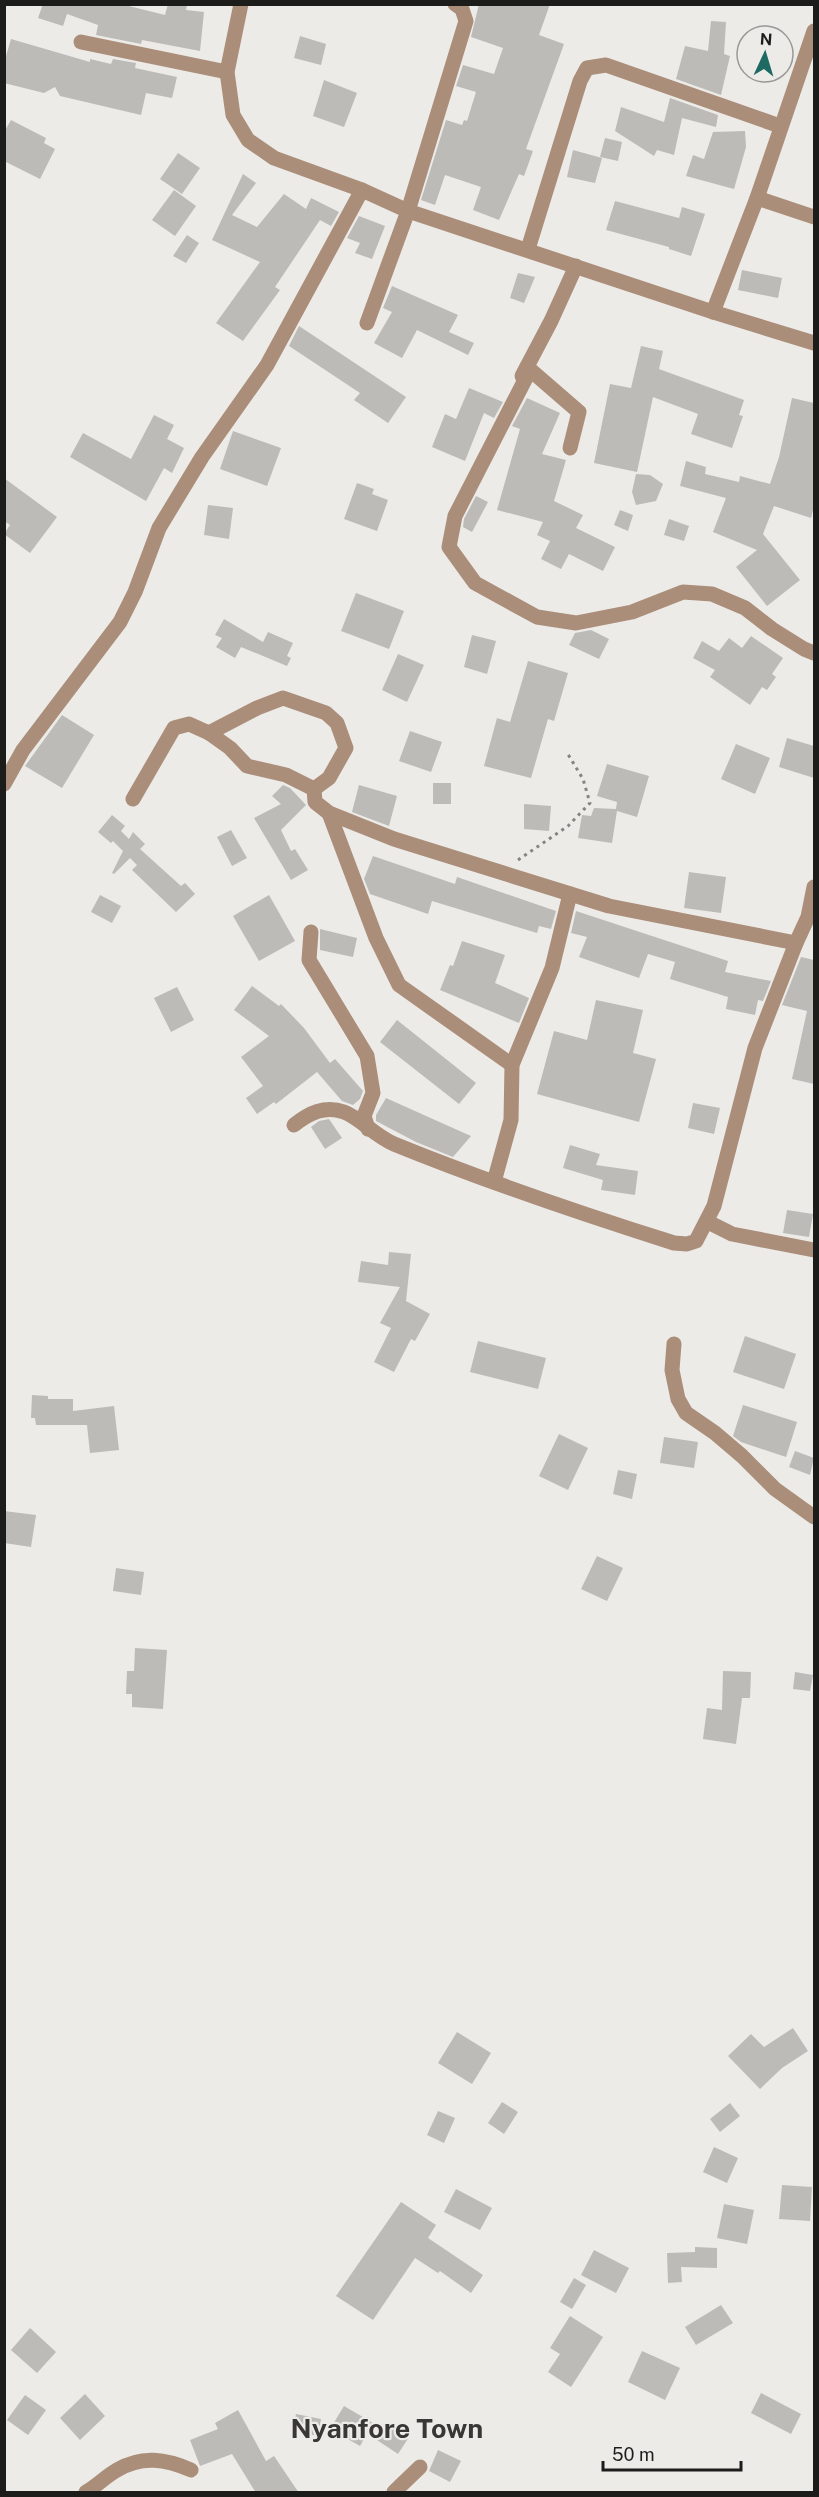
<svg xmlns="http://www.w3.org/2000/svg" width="819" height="2497" viewBox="0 0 819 2497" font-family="'Public Sans',sans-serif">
<rect width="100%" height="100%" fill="#edebe8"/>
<g fill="#bcbbb8">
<path d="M43,4H121L165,15L168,4H187L186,10L204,12L200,51L142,40L141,44L96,35L98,25L67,14L63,26L38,18Z"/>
<path d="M479,4H550L539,35L564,44L526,149L533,151L524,176L519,174L499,220L473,210L481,187L445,175L435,205L421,200L446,120L462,125L464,120L467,121L476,92L456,86L463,65L494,74L503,48L471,37Z"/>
<path d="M711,21L726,22L724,54L730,56L721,95L676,79L685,46L708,51Z"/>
<path d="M300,36L326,44L321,65L294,58Z"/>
<path d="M11,39L90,62V59L111,64L113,59L136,63L135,68L177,77L172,98L146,93L141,115L60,96L55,87L44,93L4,83V63Z"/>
<path d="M324,80L357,93L344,127L313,116Z"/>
<path d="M670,98L718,115L716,127L682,118L674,155L657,150L654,156L615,131L621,107L664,122Z"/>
<path d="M11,120L46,138L44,143L55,149L40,179L4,161V132Z"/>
<path d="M745,131L746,147L734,189L686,176L693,155L704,159L713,132Z"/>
<path d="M605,138L622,142L618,161L600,157Z"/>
<path d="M573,150L602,158L595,183L567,177Z"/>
<path d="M178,153L200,168L182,194L160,179Z"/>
<path d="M243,174L256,183L232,215L257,227L284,194L306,209L311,198L339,212L331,226L320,220L275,287L280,290L243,341L216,323L260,262L212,240Z"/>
<path d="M174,190L196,206L175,236L152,220Z"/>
<path d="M615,201L679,218L682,207L705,214L691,256L669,249V247L606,230Z"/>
<path d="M359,216L385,226L372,259L355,253L360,243L347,238Z"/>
<path d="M187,235L199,243L186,263L173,256Z"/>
<path d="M742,270L782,278L778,298L738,290Z"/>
<path d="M518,273L535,277L524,303L510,298Z"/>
<path d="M392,286L458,315L449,332L474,343L468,355L417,330L402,358L374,343L392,312L383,308Z"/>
<path d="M299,326L406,397L388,423L354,400L360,393L289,346Z"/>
<path d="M641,346L663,351L659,369L744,400L739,415L743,416L732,448L691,434L698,414L653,397L637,472L594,463L610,384L631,388Z"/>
<path d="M469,388L503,402L494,418L484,413L465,461L432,447L445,414L456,419Z"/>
<path d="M527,398L560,413L542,454L566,460L554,501L583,515L576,528L615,547L603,571L569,554L561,569L541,559L550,541L537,535L543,522L497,510L520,429L512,426Z"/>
<path d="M792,398L814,403V506L811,518L774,506L763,534L800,580L767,606L736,567L757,550L713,532L726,498L680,486L686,461L706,467L705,474L739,482L740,476L770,484L779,457Z"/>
<path d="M154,415L174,425L167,439L184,448L172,473L164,468L146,501L70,457L83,433L131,459Z"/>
<path d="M233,431L281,448L267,486L220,469Z"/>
<path d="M636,474L650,475L663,484L656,501L636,505L632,492Z"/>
<path d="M4,478L57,517L30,553L4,534L10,525L4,521Z"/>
<path d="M357,483L374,489L372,494L388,500L377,531L344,519Z"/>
<path d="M476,496L488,502L472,532L463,527L464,519Z"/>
<path d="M208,505L233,508L229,539L204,535Z"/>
<path d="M620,510L633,515L628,531L614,525Z"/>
<path d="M669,519L689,526L684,541L664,535Z"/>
<path d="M356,593L404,611L389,649L341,631Z"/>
<path d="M224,619L263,642L268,632L293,643L287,656L291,658L287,666L241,647L235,658L216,647L222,638L215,635Z"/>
<path d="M591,630L609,639L599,659L569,645L575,633Z"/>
<path d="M472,635L496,641L487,674L464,667Z"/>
<path d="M751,636L783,658L772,674L776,677L767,690L762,687L750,705L710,677L715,670L693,658L702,641L719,651L729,638L742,648Z"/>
<path d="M398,654L424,665L407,702L382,690Z"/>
<path d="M528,661L568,673L554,721L548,719L531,778L484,766L497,718L510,722Z"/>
<path d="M62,715L94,735L62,788L25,766Z"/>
<path d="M410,731L442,742L431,772L399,761Z"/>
<path d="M787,738L814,746V778L779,767Z"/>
<path d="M736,744L770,758L755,794L721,779Z"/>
<path d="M607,764L649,776L637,817L617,811L612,843L578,838L582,815L591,816L594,808L616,809L617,802L597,796Z"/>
<rect x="433" y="783" width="18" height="21"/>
<path d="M283,785L290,788L306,805L281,830L291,851L295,849L308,870L291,880L254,818L281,804L272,796Z"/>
<path d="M359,785L397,796L389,826L352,812Z"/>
<path d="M524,804L551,806L549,831L524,829Z"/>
<path d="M112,815L125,826L121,831L129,839L133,832L145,844L140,849L181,886L185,883L195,894L176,912L132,870L137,865L130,858L114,874L112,873L123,851L113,841L111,843L98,832Z"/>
<path d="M231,830L247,858L232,866L217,837Z"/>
<path d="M373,856L455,884L457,877L556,911L551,929L539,926L537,933L432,901L428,914L370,894L364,879Z"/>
<path d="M689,872L726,877L721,913L684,908Z"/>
<path d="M100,895L121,906L112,923L91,912Z"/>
<path d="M269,895L295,941L259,961L233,916Z"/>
<path d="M576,911L728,961L725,972L771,981L763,1001L758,1000L755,1015L726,1009L728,997L670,979L675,962L648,954L639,978L579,957L587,937L571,933Z"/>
<path d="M320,929L357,938L353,957L320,950Z"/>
<path d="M462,941L505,955L495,983L529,998L519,1023L440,990L450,965L453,966Z"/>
<path d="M801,957L814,960V1084L792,1079L807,1011L782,1005Z"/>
<path d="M252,986L279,1006L281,1004L304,1028L330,1063L335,1059L363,1091L360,1099L353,1105L342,1101L317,1072L276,1104L274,1102L257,1114L246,1098L263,1086L241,1057L269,1036L234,1010Z"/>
<path d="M177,987L194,1020L171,1032L154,998Z"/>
<path d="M596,1000L643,1010L633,1053L656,1059L639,1122L537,1094L554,1031L587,1040Z"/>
<path d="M397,1020L476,1083L459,1104L380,1042Z"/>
<path d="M386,1098L435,1120L471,1136L453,1157L416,1142L376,1121V1115Z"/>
<path d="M693,1103L720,1108L714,1134L688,1128Z"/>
<path d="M329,1119L342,1138L325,1149L311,1127L319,1121Z"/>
<path d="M570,1145L600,1154L596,1165L638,1171L635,1195L601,1190L603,1180L563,1168Z"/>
<path d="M787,1210L813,1214L809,1237L783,1233Z"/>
<path d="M389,1252L411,1254L406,1301L430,1314L415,1341L411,1339L394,1372L374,1362L391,1328L380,1323L400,1287L358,1282L361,1261L388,1265Z"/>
<path d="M745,1336L796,1354L784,1389L733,1372Z"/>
<path d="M478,1341L546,1358L538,1389L470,1372Z"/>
<path d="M32,1395L48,1396V1399H73V1411L114,1406L119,1450L90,1453L87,1425H36L35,1418H31Z"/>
<path d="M743,1405L797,1422L786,1457L741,1442L733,1436Z"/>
<path d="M559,1434L588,1448L568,1490L539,1476Z"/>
<path d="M664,1437L698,1442L694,1468L660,1463Z"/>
<path d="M795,1451L814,1458L810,1475L789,1467Z"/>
<path d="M618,1470L637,1474L632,1499L613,1494Z"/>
<path d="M4,1511L36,1515L31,1547L4,1543Z"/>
<path d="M597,1556L623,1568L607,1601L581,1589Z"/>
<path d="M116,1568L144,1572L141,1595L113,1591Z"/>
<path d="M135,1648L167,1650L163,1709L132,1707V1694H126L127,1671H134Z"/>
<path d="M723,1671L751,1672L750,1698H742L736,1744L703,1739L707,1708L722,1710Z"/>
<path d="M795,1672L813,1675L810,1691L793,1689Z"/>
<path d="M793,2028L808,2051L782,2068L760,2089L728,2056L751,2034L764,2047Z"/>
<path d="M457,2032L491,2053L472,2084L438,2063Z"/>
<path d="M502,2102L518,2112L504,2134L488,2123Z"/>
<path d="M730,2103L740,2116L720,2132L710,2119Z"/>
<path d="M438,2111L455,2118L444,2143L427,2135Z"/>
<path d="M714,2147L738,2158L727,2183L703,2172Z"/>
<path d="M782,2185L812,2187L810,2221L779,2219Z"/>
<path d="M456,2189L492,2208L480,2230L444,2212Z"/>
<path d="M401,2202L436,2225L428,2238L483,2275L471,2293L440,2271L438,2273L415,2258L373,2320L336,2296Z"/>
<path d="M724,2204L754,2210L747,2244L717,2238Z"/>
<path d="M695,2247L717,2248V2268L681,2267L682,2282L668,2283L667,2253L695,2252Z"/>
<path d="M594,2250L629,2268L616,2293L581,2275Z"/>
<path d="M574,2278L586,2285L572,2309L560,2302Z"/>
<path d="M721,2305L733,2323L696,2345L685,2327Z"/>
<path d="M570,2316L603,2337L571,2387L548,2372L560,2354L550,2348Z"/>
<path d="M30,2328L56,2352L37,2373L11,2350Z"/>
<path d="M642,2351L680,2368L665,2400L628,2382Z"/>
<path d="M761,2393L801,2414L791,2434L751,2413Z"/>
<path d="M85,2394L105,2416L80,2440L60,2418Z"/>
<path d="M25,2395L46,2410L28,2435L7,2420Z"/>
<path d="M344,2406L373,2423L360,2446L330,2429Z"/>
<path d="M238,2410L266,2461L274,2456L299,2493H256L232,2454L200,2466L190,2440L218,2429L215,2423Z"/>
<path d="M296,2414L321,2419L318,2436L293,2431Z"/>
<path d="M385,2422L409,2437L398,2454L374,2438Z"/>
<path d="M438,2450L461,2461L450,2482L429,2471Z"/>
</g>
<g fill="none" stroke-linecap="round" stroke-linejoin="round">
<path stroke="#858482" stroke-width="3" stroke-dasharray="3 4.5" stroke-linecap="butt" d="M518,860L568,826L590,803L583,779L566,751"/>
<g stroke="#ab8e79" stroke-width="15">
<path d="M81,42L227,72"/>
<path d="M757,198L814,217"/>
<path d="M528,249L580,81L587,68L606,65L780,126"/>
<path d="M713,312L757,198L814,31"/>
<path d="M367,323L408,211L466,21L462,9L455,4"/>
<path d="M527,367L579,412L570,448"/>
<path d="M530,370L455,516L449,547L475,583L537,617L576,623L632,612L683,592L712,594L745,608L772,629L804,649L814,653"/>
<path d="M522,376L551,321L576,266"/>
<path d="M209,733L257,708L283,698L326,713L337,723L346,748L329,778L314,789"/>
<path d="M133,799L174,728L189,724L209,733L230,748L247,766L286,775L314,789L315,802L329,813L394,839L609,906L796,943L808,917L814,887"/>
<path d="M329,813L376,938L399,985L512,1065"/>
<path d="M311,932L309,960L367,1056L373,1093L364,1116L368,1129"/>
<path d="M294,1125C309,1113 325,1105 344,1112C360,1118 375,1136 394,1144C485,1181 579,1213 674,1243L687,1244L696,1241L714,1206L755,1048L796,943"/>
<path d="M494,1182L511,1120L512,1065L552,968L570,894"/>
<path d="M708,1222L732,1234L814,1250"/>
<path d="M674,1344L672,1370L678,1399L686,1413L715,1433L742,1456L775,1489L814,1517"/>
<path d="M86,2492C97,2486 106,2476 117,2470C142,2455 166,2459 191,2470"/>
<path d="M394,2492L420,2467"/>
</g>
<g stroke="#ab8e79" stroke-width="15">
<path d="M241,4L227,72L233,115L248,140L274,158L362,190L408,211L713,312L814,343"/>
<path d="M4,784L23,750L120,622L135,592L159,528L202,457L267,365L362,190"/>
</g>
</g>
<g text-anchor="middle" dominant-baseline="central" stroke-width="4.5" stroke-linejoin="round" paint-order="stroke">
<g font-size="27" font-weight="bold" fill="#393735" stroke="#edebe8">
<text x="387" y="2428">Nyanfore Town</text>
</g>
</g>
<rect width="819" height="2497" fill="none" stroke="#1c1c1a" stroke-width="12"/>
<g transform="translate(765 54) rotate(4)"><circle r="28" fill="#edebe8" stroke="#999896" stroke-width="1.5"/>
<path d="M0-4.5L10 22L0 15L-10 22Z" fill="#1f6963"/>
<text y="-9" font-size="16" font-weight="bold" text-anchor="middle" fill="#1c1c1a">N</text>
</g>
<path d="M603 2461v9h138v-9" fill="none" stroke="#1c1c1a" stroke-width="3"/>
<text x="612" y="2461" font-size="18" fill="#1c1c1a" stroke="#edebe8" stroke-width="4.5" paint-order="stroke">50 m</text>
</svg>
